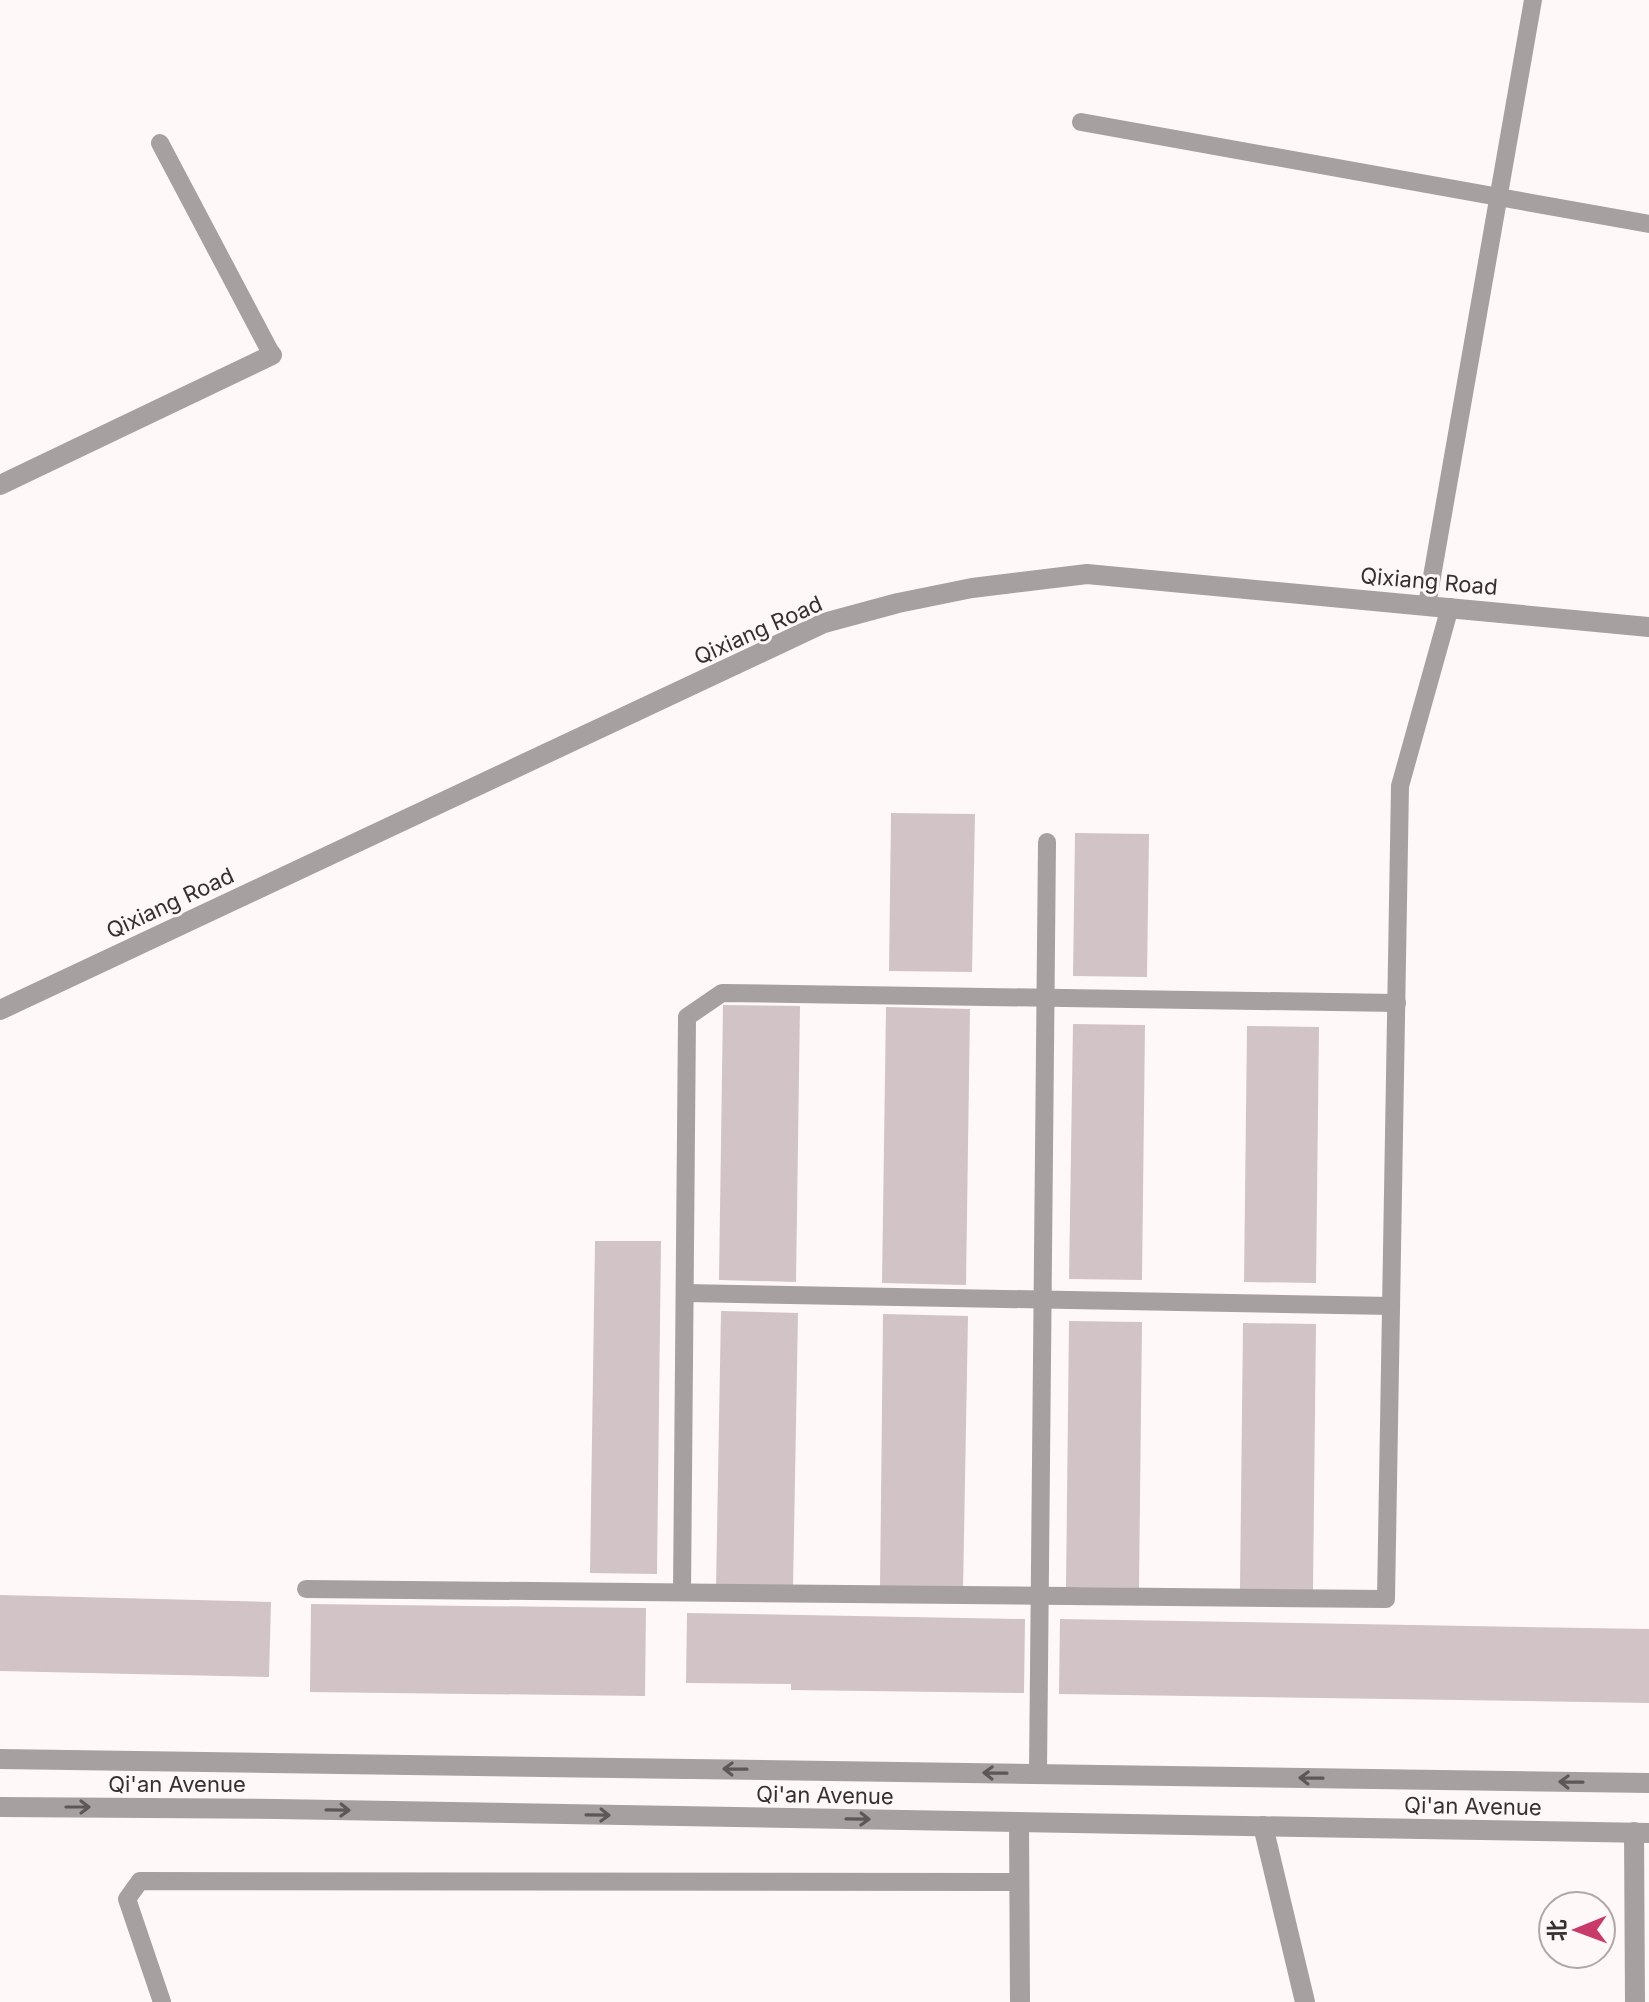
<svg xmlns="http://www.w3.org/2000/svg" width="1649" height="2002" viewBox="0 0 1649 2002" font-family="Inter,'Noto Sans SC',sans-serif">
<rect width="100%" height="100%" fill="#fef8f9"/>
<g fill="#d2c3c6">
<path d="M891,813L975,814L972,972L889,971Z"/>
<path d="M1075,833L1149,834L1147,977L1073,976Z"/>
<path d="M723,1005L800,1006L796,1282L719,1280Z"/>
<path d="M886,1007L970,1009L966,1285L882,1283Z"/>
<path d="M1073,1024L1145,1025L1142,1280L1069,1279Z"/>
<path d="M1247,1026L1319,1027L1316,1283L1244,1282Z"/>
<path d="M595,1241H661L657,1574L590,1573Z"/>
<path d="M721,1311L798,1313L793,1589L716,1587Z"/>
<path d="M883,1314L968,1316L963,1591L880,1590Z"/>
<path d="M1069,1321L1142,1322L1139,1588L1066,1587Z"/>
<path d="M1243,1323L1316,1324L1313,1590L1240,1589Z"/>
<path d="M0,1595L271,1602L269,1677L0,1671Z"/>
<path d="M311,1604L646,1608L645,1696L310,1692Z"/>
<path d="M687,1613L1025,1619L1024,1693L791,1690V1684L686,1683Z"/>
<path d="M1060,1619L1649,1629V1703L1059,1694Z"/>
</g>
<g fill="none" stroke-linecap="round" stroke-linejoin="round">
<g stroke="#a7a0a1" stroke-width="18">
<path d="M1081,122L1649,224"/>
<path d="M160,143L272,355"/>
<path d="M1427,605L1533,0"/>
<path d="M685,1293L1391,1306"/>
<path d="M306,1589L1386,1599L1400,786L1450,607"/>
<path d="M682,1592L687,1017L722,993L1397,1003"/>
<path d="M1038,1773L1047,842"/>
<path d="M162,2002L127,1899L140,1881L1018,1882"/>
</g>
<g stroke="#a7a0a1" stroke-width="20">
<path d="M0,485L272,355"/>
<path d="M0,1010L824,623L898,603L972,588L1087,574L1649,627"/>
<path d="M1019,1822L1020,2002"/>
<path d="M1263,1826L1305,2002"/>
<path d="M1634,1832L1635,2002"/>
</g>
<g stroke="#a7a0a1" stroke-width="20">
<path d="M0,1759L1649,1783"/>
<path d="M0,1807L276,1809L1649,1833"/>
</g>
</g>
<defs><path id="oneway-shaft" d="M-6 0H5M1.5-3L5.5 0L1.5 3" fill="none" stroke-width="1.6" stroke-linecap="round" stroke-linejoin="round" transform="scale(2)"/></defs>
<g stroke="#5e5758">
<use href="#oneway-shaft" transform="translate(735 1769) rotate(-179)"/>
<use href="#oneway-shaft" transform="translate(995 1773) rotate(-179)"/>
<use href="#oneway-shaft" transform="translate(1311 1778) rotate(-179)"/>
<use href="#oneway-shaft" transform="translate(1571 1782) rotate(-179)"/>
<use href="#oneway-shaft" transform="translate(78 1807)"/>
<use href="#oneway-shaft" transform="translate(338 1810) rotate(1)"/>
<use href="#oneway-shaft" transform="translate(598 1815) rotate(1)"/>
<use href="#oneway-shaft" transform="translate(858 1819) rotate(1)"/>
</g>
<g text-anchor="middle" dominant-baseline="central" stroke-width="6" stroke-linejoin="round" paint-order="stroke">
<g font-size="22" fill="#363031" stroke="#fef8f9">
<text transform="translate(1429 581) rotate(5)">Qixiang Road</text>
<text transform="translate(758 630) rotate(-24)">Qixiang Road</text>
<text transform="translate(170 903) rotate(-25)">Qixiang Road</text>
<text x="177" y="1784">Qi'an Avenue</text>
<text transform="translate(825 1795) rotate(1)">Qi'an Avenue</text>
<text transform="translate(1473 1806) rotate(1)">Qi'an Avenue</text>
</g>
</g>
<g transform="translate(1577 1930) rotate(269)"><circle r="38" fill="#fef8f9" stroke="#aea8a9" stroke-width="2"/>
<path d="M0-6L14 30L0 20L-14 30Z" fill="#c73a6a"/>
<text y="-12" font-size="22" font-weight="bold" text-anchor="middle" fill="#363031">北</text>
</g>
</svg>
